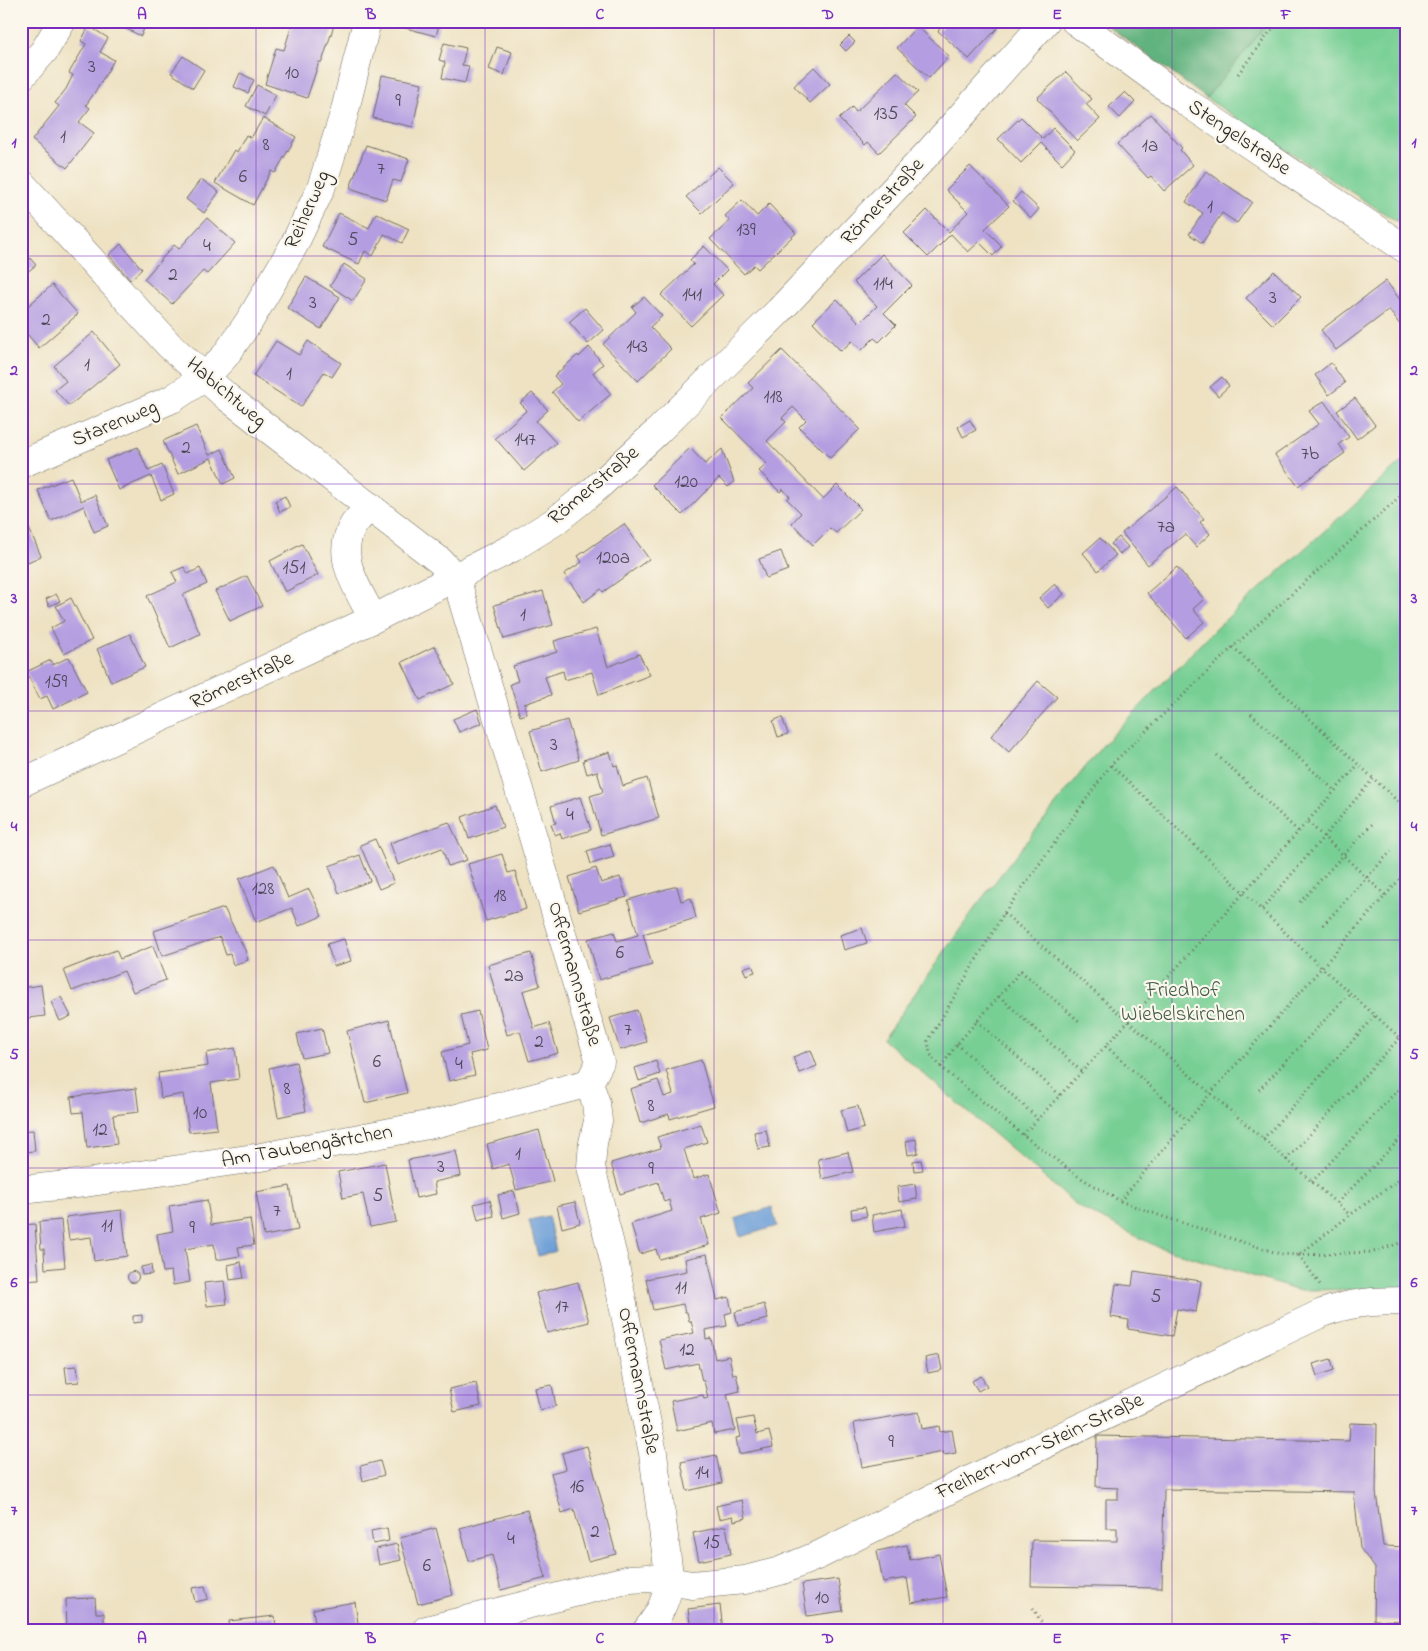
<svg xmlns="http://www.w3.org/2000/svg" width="1428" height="1651" viewBox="0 0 1428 1651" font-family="'Indie Flower',sans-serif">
<rect width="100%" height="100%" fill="#fbf7ec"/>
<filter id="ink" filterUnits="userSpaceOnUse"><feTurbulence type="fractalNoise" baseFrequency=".02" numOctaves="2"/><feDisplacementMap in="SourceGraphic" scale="10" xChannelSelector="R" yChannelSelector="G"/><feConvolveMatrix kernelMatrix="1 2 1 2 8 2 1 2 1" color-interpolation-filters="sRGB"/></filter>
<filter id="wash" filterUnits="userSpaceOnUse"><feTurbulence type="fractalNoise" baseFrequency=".0096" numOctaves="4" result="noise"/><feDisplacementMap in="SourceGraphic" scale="20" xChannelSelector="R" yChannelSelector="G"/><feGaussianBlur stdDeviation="1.12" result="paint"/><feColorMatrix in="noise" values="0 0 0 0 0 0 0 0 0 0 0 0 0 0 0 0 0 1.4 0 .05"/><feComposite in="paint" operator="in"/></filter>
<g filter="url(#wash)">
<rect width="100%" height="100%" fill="#eee2c3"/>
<g fill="#77cf94" stroke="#517d60">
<path d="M1270,21H1407V228L1206,98Z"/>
<path d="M1407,457V1289L1296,1290L1156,1246L1080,1208L883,1039L980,901L1102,746L1215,629Z"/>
<path d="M1222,1624L1341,1629L1221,1630Z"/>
</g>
<path fill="#61b27e" stroke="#466e54" d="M1101,21H1270L1206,98Z"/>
<g fill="#6c9ed7" stroke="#4c6481">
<path d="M772,1207L777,1226L740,1237L735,1219Z"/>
<path d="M548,1216L556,1251L538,1256L529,1220Z"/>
</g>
<g id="blocks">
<g fill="#b49de1">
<path d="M110,21H147L141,36Z"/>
<path d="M293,21L335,22L322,62H319L307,98L265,84L276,48L284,50Z"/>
<path d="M400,21H440L436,36L398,26Z"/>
<path d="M947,21H1004L969,59L938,31Z"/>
<path d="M89,26L108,38L100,52L114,60L97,89L86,105L90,108L79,122L94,133L67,168L32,140L59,106L55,103L66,89L73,75L69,73L86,44L81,41Z"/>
<path d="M917,26L949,56L929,78L897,48Z"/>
<path d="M849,36L855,42L846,51L840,45Z"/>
<path d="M444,43L466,48L462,65L469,66L465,83L442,78L445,62L439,60Z"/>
<path d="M497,47L512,52L504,75L489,69Z"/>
<path d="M183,56L204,70L193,88L171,73Z"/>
<path d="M814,67L830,84L810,103L794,86Z"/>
<path d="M897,72L918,92L904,105L916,117L879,153L868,142L865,145L839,119L852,107L856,112Z"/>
<path d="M1066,72L1092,99L1086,104L1100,119L1077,141L1037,98Z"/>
<path d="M240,73L254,80L248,93L234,87Z"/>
<path d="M382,75L422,83L413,127L373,118Z"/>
<path d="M257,85L276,95L265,116L246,106Z"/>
<path d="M1125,92L1135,102L1120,118L1109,107Z"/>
<path d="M1151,114L1182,148L1180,150L1193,165L1164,191L1151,176L1148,178L1117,144Z"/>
<path d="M1021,117L1043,139L1053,128L1075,150L1062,164L1041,143L1021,163L998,139Z"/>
<path d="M263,118L296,137L275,173L271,171L253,205L215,183L234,150L237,152L246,135L251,138Z"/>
<path d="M366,145L409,159L401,182L393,180L386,200L350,188Z"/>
<path d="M970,166L1009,206L985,229L1002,246L993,256L979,242L968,252L951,234L928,257L904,233L927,210L949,232L968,212L946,190Z"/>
<path d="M718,167L734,183L702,213L686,197Z"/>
<path d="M1206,171L1252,202L1237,223L1222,213L1202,243L1189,234L1203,213L1186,202Z"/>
<path d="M201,179L219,192L204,213L186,199Z"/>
<path d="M1021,192L1039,209L1031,218L1013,201Z"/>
<path d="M742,200L757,216L769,204L796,233L758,269L754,265L744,274L710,239L730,221L725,216Z"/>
<path d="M339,213L369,228L376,213L409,229L402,243L384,234L373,256L365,251L359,264L322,247Z"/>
<path d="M207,218L235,243L207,274L203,271L172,304L144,279L174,245L179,249Z"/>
<path d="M121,244L142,269L130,280L109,255Z"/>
<path d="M704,246L727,270L713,284L723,295L691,326L661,295L694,264L690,260Z"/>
<path d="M21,248L36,265L21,277Z"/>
<path d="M882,254L912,285L884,313L896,325L879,342L874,338L862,350L852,341L841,351L813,322L837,299L860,323L877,306L854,282Z"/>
<path d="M344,264L367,279L353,301L330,286Z"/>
<path d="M1274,271L1301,297L1273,325L1246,298Z"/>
<path d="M306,277L340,297L321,329L287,308Z"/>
<path d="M1386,281L1401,301L1407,297V334L1389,310L1336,350L1321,330Z"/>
<path d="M52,285L78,314L39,348L21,327V312Z"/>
<path d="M644,297L662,316L650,327L671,349L638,381L603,344L636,312L632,307Z"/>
<path d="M585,308L604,330L588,344L569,322Z"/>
<path d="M94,332L120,364L69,406L55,390L66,381L54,366Z"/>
<path d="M276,341L299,355L308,341L341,363L332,377L324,372L301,407L253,376Z"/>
<path d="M589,347L603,364L593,373L611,394L578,422L552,392L561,384L554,376L578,355L579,357Z"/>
<path d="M782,350L860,429L830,458L799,427L806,420L793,407L782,418L786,422L767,441L823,499L837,485L861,509L836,533L830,528L813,545L792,523L801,513L787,499L790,497L783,489L780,492L759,471L767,464L722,418L753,388L748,383Z"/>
<path d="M1331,363L1345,383L1329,395L1315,375Z"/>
<path d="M1222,377L1229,386L1218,396L1210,387Z"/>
<path d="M532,393L548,410L536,421L556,443L524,471L495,438L527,410L520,403Z"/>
<path d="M1355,398L1375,425L1357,439L1337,411Z"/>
<path d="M1324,401L1349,437L1339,444L1345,453L1298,486L1275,455L1319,424L1309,411Z"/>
<path d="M970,420L976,430L963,437L958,427Z"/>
<path d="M196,426L209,455L222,449L235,478L223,484L211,458L178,474L163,441Z"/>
<path d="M138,447L148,471L162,465L174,494L161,500L151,476L119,490L106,460Z"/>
<path d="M690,448L705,464L722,449L734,482L728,487L719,478L682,515L652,485Z"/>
<path d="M71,477L81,501L95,495L108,526L94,532L84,506L51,521L38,490Z"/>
<path d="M1177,487L1204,519L1200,522L1210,534L1196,547L1185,534L1148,565L1122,533Z"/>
<path d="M285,496L290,507L280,512L275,501Z"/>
<path d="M624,524L649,559L603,592L601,589L584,602L564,574L582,562L578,556Z"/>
<path d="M28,526L41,556L28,562L21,547V529Z"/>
<path d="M1119,537L1128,547L1120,554L1111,544Z"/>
<path d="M1100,538L1116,555L1098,571L1083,553Z"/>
<path d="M302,544L318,575L285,592L270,561Z"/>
<path d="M781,551L788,570L766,578L759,559Z"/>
<path d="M184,567L188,574L200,568L207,584L183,595L200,634L170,648L147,596L177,582L172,572Z"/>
<path d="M1177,567L1204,599L1193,609L1204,622L1186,638L1147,593Z"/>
<path d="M247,576L262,606L230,621L215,591Z"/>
<path d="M1055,584L1064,594L1048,608L1039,598Z"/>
<path d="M543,591L553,625L504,639L494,605Z"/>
<path d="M56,594L60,601L49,606L46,599Z"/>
<path d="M71,598L92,640L64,654L51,628L64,621L56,606Z"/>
<path d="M596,629L608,667L639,654L650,675L599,695L592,672L565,680L563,671L545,677L551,695L524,704L527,714L520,716L510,684L518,681L513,666L557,652L554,641Z"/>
<path d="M130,634L145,667L111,682L97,649Z"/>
<path d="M435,646L454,684L420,700L402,662Z"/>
<path d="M69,657L87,692L53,709L47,696L40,699L26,672L51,660L53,665Z"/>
<path d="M1038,681L1057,697L1009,752L991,736Z"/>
<path d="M21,701L26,711L21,713L26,723L21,726Z"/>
<path d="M477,709L482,723L459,732L453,719Z"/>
<path d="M782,717L788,734L778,737L773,721Z"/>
<path d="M567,720L579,760L542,772L530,731Z"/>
<path d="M610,752L614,766L617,765L623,786L647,778L659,818L601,835L590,796L603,792L597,771L587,774L583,760Z"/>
<path d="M580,797L591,830L562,839L560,833L555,835L551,824L556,823L551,806Z"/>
<path d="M495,805L503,827L469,839L462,817Z"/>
<path d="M449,822L467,860L448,866L442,848L398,865L390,843Z"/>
<path d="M375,839L394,883L379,889L360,845Z"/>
<path d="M610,844L614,857L591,864L587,851Z"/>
<path d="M502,854L508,873L515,871L526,909L486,921L468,864Z"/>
<path d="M360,855L370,881L339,893L329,866Z"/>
<path d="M274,865L288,898L309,889L322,916L299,926L292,908L256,922L239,879Z"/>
<path d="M596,868L601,883L620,877L627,897L579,911L569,877Z"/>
<path d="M677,886L681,901L691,898L696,918L643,934L652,965L599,980L588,939L614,932L617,941L638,935L628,900Z"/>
<path d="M224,908L245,950L248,960L233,965L230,954L226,955L220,937L162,956L154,931Z"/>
<path d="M862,928L867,943L844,950L840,935Z"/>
<path d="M344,939L351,961L334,966L327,944Z"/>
<path d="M153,946L166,980L133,992L124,971L72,991L64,970L116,950L120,959Z"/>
<path d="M531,953L540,986L523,991L534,1028L549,1023L558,1053L529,1061L520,1031L507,1035L488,965Z"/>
<path d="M752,965L755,972L746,975L743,968Z"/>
<path d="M41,985L45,1016L21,1019V988Z"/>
<path d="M61,997L71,1016L60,1021L51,1002Z"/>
<path d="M637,1010L647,1042L620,1050L610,1018Z"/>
<path d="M478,1011L487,1050L470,1054L475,1075L449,1081L442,1052L468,1045L461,1015Z"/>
<path d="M389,1020L407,1093L365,1103L347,1031Z"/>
<path d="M322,1028L328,1053L302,1058L297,1034Z"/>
<path d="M235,1048L239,1079L211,1083L217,1129L189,1132L183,1094L161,1098L158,1073L208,1066L206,1053Z"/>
<path d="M811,1050L817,1066L799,1073L793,1057Z"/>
<path d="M701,1060L714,1106L670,1119L669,1114L640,1123L630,1089L658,1080L664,1097L673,1094L666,1070Z"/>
<path d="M656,1061L660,1074L639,1081L635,1068Z"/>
<path d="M296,1062L306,1111L278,1117L269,1068Z"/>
<path d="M136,1088L139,1112L113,1115L117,1144L87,1148L83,1112L73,1113L71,1097Z"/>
<path d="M858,1106L864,1128L847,1133L841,1110Z"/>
<path d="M701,1124L707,1142L684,1149L693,1179L709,1174L721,1213L701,1219L709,1245L659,1259L656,1249L640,1254L631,1224L672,1211L669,1200L664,1202L658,1182L620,1194L611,1163L661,1148L657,1137Z"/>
<path d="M33,1130L35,1151L21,1152V1131Z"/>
<path d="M539,1130L553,1181L516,1190L509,1164L493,1169L487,1144Z"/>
<path d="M766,1130L770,1147L758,1149L754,1132Z"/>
<path d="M916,1139L918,1153L908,1155L906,1141Z"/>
<path d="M456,1151L461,1176L434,1182L436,1194L416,1198L408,1160Z"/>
<path d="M848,1152L853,1172L822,1179L818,1159Z"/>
<path d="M921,1160L923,1170L914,1171L913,1161Z"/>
<path d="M385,1163L396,1222L370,1227L363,1194L343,1198L338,1172Z"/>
<path d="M915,1184L917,1199L899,1202L897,1187Z"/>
<path d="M290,1186L298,1230L264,1236L256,1192Z"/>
<path d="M514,1191L520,1213L503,1218L498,1195Z"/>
<path d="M207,1200L211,1225L250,1219L254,1245L238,1247L240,1256L216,1260L214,1244L185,1249L190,1282L173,1285L171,1271L163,1272L157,1234L173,1231L169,1206Z"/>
<path d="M490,1200L494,1216L478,1220L474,1204Z"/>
<path d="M575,1202L580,1223L562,1228L557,1206Z"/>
<path d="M865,1207L867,1216L852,1219L851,1209Z"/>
<path d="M902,1209L905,1226L874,1232L872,1215Z"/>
<path d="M122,1210L127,1256L94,1261L91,1237L69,1240L66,1217Z"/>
<path d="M61,1220L65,1267L45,1269L44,1249H41L39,1222Z"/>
<path d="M35,1224L39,1280L21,1281V1225Z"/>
<path d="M707,1254L717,1300L729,1297L732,1312L725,1314L727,1326L705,1330L706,1339L711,1338L715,1359L729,1356L733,1375L736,1374L740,1391L727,1394L735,1430L714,1434L712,1423L677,1431L671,1401L703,1395L704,1399L708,1398L704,1381H702L698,1363L666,1370L659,1340L694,1333L691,1321H689L687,1312H685L683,1304L653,1310L646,1279L687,1271L685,1259Z"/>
<path d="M241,1262L244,1278L230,1280L228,1265Z"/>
<path d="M151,1265L152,1274L142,1275L141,1267Z"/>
<path d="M1134,1271L1201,1281L1196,1312L1177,1309L1172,1336L1128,1329L1129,1320L1111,1317L1116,1284L1132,1286Z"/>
<circle cx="133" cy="1277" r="5.5"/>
<path d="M224,1281L227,1304L207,1306L204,1283Z"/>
<path d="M578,1282L589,1322L547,1333L536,1293Z"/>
<path d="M764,1304L768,1319L738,1326L735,1312Z"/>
<path d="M142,1315V1322L133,1323V1316Z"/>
<path d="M21,1324H24L26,1347H21Z"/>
<path d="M939,1355L942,1370L928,1373L925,1358Z"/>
<path d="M1331,1359L1334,1370L1317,1376L1313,1364Z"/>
<path d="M77,1366L79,1382L67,1383L65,1367Z"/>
<path d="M981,1376L987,1386L978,1391L972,1381Z"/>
<path d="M476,1383L481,1406L454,1412L449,1389Z"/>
<path d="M552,1385L556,1406L540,1410L535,1388Z"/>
<path d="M919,1412L922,1429L939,1426L940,1432L952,1430L956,1453L944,1455L943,1452L862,1467L854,1423Z"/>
<path d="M753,1417L757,1434L769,1431L773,1447L739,1454L736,1438L741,1437L737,1420Z"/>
<path d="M1350,1423L1377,1424L1376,1492L1383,1546L1407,1547V1621L1374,1620L1375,1568L1360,1548L1354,1492L1164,1489L1162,1588L1031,1586L1032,1540L1117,1541V1528H1106V1499H1118V1488L1096,1487L1097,1436L1349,1441Z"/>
<path d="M587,1446L616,1554L588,1561L574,1509L562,1513L551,1473L566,1469L562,1453Z"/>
<path d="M716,1455L722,1483L687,1491L681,1462Z"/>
<path d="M380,1461L384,1475L363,1481L360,1466Z"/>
<path d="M742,1500L746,1518L734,1521L733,1516L719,1519L716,1506Z"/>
<path d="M527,1510L546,1578L501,1590L492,1555L469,1561L460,1528Z"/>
<path d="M726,1526L731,1554L699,1561L693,1533Z"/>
<path d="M387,1528L389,1541L373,1544L371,1531Z"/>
<path d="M436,1528L453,1595L418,1604L400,1538Z"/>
<path d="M397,1544L401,1560L379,1565L376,1549Z"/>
<path d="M907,1545L910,1560L939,1554L947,1597L911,1603L907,1578L883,1582L877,1551Z"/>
<path d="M838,1579L843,1611L807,1616L802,1584Z"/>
<path d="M205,1586L208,1599L195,1602L192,1588Z"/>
<path d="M95,1598L96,1613H104V1630H67L66,1599Z"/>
<path d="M355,1602L359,1630H316L313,1609Z"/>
<path d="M720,1605L723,1630H691L688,1609Z"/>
<path d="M275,1616L276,1630H230L229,1621Z"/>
<path d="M184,1625L185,1630H134V1627Z"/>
</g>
</g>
</g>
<g filter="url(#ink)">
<use href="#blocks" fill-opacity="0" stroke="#6f6b60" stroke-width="1"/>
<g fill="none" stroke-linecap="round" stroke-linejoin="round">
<defs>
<g id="minor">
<path d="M1075,21L1189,104L1407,250"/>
<path d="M21,77L44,51L62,21"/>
<path d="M21,183L169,345L227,397L440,561L456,578L600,1062L589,1083L596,1103L598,1121L593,1143L591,1167L615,1265L653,1453L670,1582C665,1602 660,1614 647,1630"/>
<path d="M21,464L172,399L205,377L225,356L250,320L294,245L321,188L344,114L367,21"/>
<path d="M371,507C365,512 358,518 354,524C333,556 359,590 373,619"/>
<path d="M21,783L373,619L512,548L554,522L593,491L657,432L779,311L930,151L1046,21"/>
<path d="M21,1190L85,1183L261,1157L438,1123L589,1083"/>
<path d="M426,1630L630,1579L649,1578L692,1585L745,1580L780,1571L819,1555L959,1485L1322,1313C1351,1302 1376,1301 1407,1301"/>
</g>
</defs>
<use href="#minor" stroke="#6f6b60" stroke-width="29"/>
<g stroke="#6f6b60" stroke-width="3" stroke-dasharray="1 4" stroke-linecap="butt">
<path d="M1238,74L1278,21"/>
<path d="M1407,490L1233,647L1111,765L1004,913L928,1041L930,1054L941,1067L1023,1135L1076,1175L1120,1201L1164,1217L1280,1254L1299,1255L1350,1215L1407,1174"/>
<path d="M1404,548L1407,545"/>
<path d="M1233,647L1407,810"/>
<path d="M1251,714L1335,791"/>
<path d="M1217,755L1299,832"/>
<path d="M1111,765L1321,967L1407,1044"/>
<path d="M1308,822L1385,895"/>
<path d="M1300,902L1374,822"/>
<path d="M1262,909L1373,779"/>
<path d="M1004,913L1350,1215"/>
<path d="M1323,925L1394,848"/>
<path d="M999,996L1082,1072"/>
<path d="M977,1021L1060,1095"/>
<path d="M957,1044L1038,1119"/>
<path d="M1106,1046L1187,1120"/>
<path d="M941,1067L957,1044L1021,971L1079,1021"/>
<path d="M1259,1090L1350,993"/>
<path d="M1023,1135L1128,1022L1358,765"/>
<path d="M1263,1139L1375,1016"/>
<path d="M1286,1160L1407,1030"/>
<path d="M1312,1182L1407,1080"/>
<path d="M1120,1201L1210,1094L1407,871"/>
<path d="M1337,1203L1407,1132"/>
<path d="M1299,1255L1373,1252L1403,1242L1407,1239"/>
<path d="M1299,1255L1321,1286"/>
<path d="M1033,1608L1046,1630"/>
</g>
<use href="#minor" stroke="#fff" stroke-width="28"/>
</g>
</g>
<path fill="none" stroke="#7b2cbf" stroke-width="1" stroke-opacity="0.55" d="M256,21V1630M485,21V1630M714,21V1630M943,21V1630M1172,21V1630M21,256H1407M21,484H1407M21,711H1407M21,940H1407M21,1168H1407M21,1395H1407"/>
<g text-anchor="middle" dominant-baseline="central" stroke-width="4.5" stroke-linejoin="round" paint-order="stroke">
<g font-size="19" fill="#4d4858">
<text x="92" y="67">3</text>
<text x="292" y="73">10</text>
<text x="398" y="101">9</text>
<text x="886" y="114">135</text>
<text x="63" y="137">1</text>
<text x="266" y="145">8</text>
<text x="1150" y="146">1a</text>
<text x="381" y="169">7</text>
<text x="243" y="177">6</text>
<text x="1210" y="207">1</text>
<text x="746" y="230">139</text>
<text x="353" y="240">5</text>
<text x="207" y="246">4</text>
<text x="173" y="275">2</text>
<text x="883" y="284">114</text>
<text x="692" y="295">141</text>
<text x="1273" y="298">3</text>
<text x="313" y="303">3</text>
<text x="46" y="320">2</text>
<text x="637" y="347">143</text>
<text x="87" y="365">1</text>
<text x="289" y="374">1</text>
<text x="773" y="397">118</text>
<text x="525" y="440">147</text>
<text x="186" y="448">2</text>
<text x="1310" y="454">7b</text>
<text x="686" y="482">120</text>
<text x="1166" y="527">7a</text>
<text x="613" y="558">120a</text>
<text x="294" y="568">151</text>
<text x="523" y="615">1</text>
<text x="56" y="682">159</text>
<text x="554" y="745">3</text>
<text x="570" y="815">4</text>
<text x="263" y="889">128</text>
<text x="500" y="896">18</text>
<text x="620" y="953">6</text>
<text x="514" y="976">2a</text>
<text x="628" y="1030">7</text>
<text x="539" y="1042">2</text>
<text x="377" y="1062">6</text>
<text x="459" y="1064">4</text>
<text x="287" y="1089">8</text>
<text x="651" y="1106">8</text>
<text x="200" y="1113">10</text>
<text x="100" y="1130">12</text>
<text x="518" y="1154">1</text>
<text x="441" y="1167">3</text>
<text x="651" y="1169">9</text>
<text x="378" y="1196">5</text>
<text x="277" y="1211">7</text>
<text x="107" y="1226">11</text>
<text x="192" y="1228">9</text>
<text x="681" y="1288">11</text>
<text x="1156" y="1297">5</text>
<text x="562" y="1307">17</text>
<text x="687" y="1350">12</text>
<text x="891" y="1442">9</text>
<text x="702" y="1473">14</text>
<text x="577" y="1487">16</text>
<text x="595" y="1532">2</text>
<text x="511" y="1539">4</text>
<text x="712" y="1543">15</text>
<text x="427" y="1566">6</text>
<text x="822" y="1598">10</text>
</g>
<g font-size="21" fill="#2b2b2b" stroke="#fbf7ec">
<text transform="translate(1239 138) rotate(34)">Stengelstraße</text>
<text transform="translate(883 202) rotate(-47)">Römerstraße</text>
<text transform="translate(308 210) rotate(-66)">Reiherweg</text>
<text transform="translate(226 393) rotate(40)">Habichtweg</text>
<text transform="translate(115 424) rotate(-23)">Starenweg</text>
<text transform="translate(594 486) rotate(-40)">Römerstraße</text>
<text transform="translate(242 681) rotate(-25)">Römerstraße</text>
<text transform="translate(574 974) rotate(74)">Offermannstraße</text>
<text transform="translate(307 1147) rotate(-10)">Am Taubengärtchen</text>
<text transform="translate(638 1381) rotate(79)">Offermannstraße</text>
<text transform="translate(1040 1447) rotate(-25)">Freiherr-vom-Stein-Straße</text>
</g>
<g font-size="21" fill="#425c4a" stroke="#fbf7ec">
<text x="1183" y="991">Friedhof<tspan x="1183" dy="24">Wiebelskirchen</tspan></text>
</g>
</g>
<rect width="1428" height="1651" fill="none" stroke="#fbf7ec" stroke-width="55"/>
<rect x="28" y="28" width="1372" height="1596" fill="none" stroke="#7b2cbf" stroke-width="2"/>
<g font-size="16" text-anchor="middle" font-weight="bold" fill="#7b2cbf">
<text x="142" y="19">A</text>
<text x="371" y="19">B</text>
<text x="600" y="19">C</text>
<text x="828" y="19">D</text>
<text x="1057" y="19">E</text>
<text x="1286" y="19">F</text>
<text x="14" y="147">1</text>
<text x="1414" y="147">1</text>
<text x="14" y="375">2</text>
<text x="1414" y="375">2</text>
<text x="14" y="603">3</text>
<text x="1414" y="603">3</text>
<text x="14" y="831">4</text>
<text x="1414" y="831">4</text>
<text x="14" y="1059">5</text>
<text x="1414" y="1059">5</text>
<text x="14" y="1287">6</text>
<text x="1414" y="1287">6</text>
<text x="14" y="1515">7</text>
<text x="1414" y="1515">7</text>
<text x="142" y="1643">A</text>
<text x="371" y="1643">B</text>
<text x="600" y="1643">C</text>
<text x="828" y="1643">D</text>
<text x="1057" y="1643">E</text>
<text x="1286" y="1643">F</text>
</g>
</svg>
